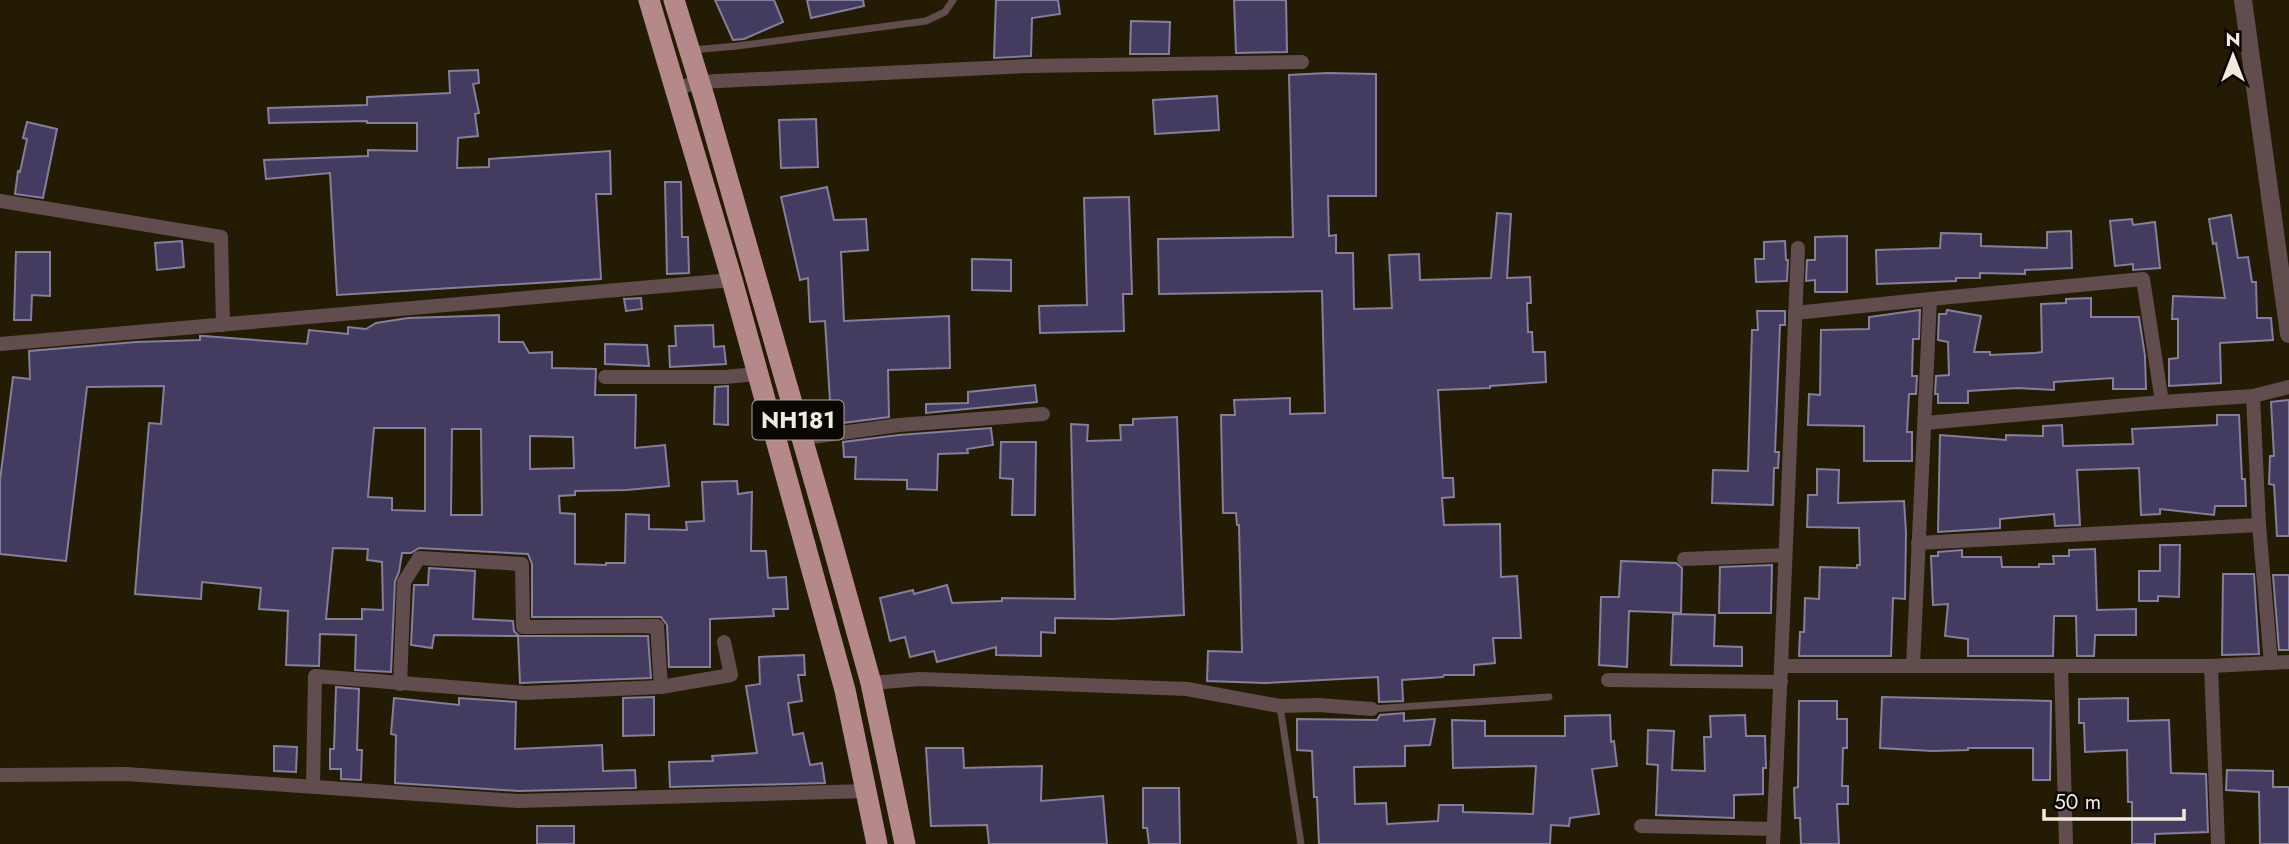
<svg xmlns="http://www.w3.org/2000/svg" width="2289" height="844" viewBox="0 0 2289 844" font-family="Jost,sans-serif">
<rect width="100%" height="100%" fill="#241b04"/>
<g fill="#433c60" stroke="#847f9a" stroke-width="2" fill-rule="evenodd">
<path d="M715,0H774L783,22L744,39L733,40Z"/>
<path d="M807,0H863L864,6L811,18Z"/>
<path d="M996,0H1058L1060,14L1032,18L1031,56L994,58Z"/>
<path d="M1234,0H1286L1287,52L1236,53Z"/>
<path d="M1131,21L1170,22L1169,54H1130Z"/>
<path d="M478,70L479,83L473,84L479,113L475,114L478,136L458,138L457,168L489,167V159L610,151L611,194H596L601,279L337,295L330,173L266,179L264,160L368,156V150L417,151V123H367V121L269,123L268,108L367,105V97L450,93L449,71Z"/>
<path d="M1327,73L1376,74V196H1328L1329,236L1336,235V253H1353L1354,309L1392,308L1389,255L1419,254L1420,280L1491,278L1497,213L1511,214L1507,278L1530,277L1531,303H1527L1528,332H1532L1533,352H1545L1546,382L1490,386V388L1438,390L1443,478H1453L1454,497L1442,498L1444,525L1500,524L1501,577L1517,576L1521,638H1493L1495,663L1474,665V675H1444L1443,677L1402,680L1403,701L1379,702L1378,677L1265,683L1207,681L1208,651L1242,652L1239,525H1237L1236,513H1223L1221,415H1235L1234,400L1290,398V414L1325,413L1322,291L1159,294L1158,239L1293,237L1289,75Z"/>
<path d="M1217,96L1219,130L1155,134L1153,100Z"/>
<path d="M816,119L818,167L781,168L779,120Z"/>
<path d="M27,122L57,129L43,198L15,194L18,171L20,172L27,139L23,138Z"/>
<path d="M665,182H681L682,237H688L689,273L667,274Z"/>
<path d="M827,187L834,220L866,219L868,250L841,252L844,321L949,316L950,368L888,370L889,417L842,423V416L831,417L825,321L810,322L808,278L800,280L781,197Z"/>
<path d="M1129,197L1132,294H1123L1124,331L1040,333L1039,306L1087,305L1084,198Z"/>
<path d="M2231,215L2238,258L2248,257L2252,282H2256L2257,318H2271L2273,340L2220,343L2221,383L2169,386V359L2178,358V319H2172L2173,296L2225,298L2216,243L2213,244L2209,219Z"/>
<path d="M2132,219L2133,225L2155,222L2160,268L2133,270V264L2115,266L2110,221Z"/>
<path d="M2071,231L2072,268L2025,270V274L1980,273V278H1956V281L1877,284L1876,250L1940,248L1941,233L1981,234V246L2047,248V232Z"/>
<path d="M1847,236V292H1815V280L1806,281L1807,260H1815V237Z"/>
<path d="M182,241L184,267L157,270L155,243Z"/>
<path d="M1785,241L1786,260H1788L1787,281L1756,282L1755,259H1764V242Z"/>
<path d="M16,252H50V296L32,295L31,320H14Z"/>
<path d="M972,259L1011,260V291L972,290Z"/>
<path d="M641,298L642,309L626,311L624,299Z"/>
<path d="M2091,298V317H2139L2145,356L2146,389H2113V378L2054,382V390L2018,388L1968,391V403H1938V394H1935L1936,376L1949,375L1948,342L1938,340L1939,314H1946L1947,310L1981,316L1974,352H1990V355L2035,353L2042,352L2041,304L2066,303V299Z"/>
<path d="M1920,310L1919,339H1913L1912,376H1917L1916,394H1909L1907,432H1912V461H1864V426L1808,425L1809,394L1820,395L1821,330L1869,329V317Z"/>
<path d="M1757,311H1785V325H1780L1775,452H1779L1778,468H1774L1773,505L1712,503L1713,470L1748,471L1752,330H1758Z"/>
<path d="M499,315V342H523L529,353L552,352V368L596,369L595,395H636L635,448L665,445L669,486L627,490L575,491V495L559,496L560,513L575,514V564L606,565V563H625L626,514L649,515V529L687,530L686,522L704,521L702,482L737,481L738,494L752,492L751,551H766L768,578L786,577L788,609H773L774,616L710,619V667H669L667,625L661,617H532V564L528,554L419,548L411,553H402L399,572L395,581L391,672L355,670L356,635L320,634L319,666L286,665L288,611L259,609L261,588L202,582L201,599L135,594L149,423L161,424L164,386L87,387L66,561L0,554V480L13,377L30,379L29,351L136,342L200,340V336H204L307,344L309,330L348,334V327L366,329L376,323L408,318ZM374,428H425V511L392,510V498L368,497ZM452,429H481L482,515H451ZM530,436L573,437L574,468L530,469ZM333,548L368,549L367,560L382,562L383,610L362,609V619H326Z"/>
<path d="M713,325L714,347L724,346L726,364L670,367L669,346H676L675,326Z"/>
<path d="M605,344L647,345L649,366L605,364Z"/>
<path d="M1035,385L1037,402L926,413V404L968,403V392Z"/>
<path d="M728,386V425L714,424L715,387Z"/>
<path d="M2289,400V536H2277L2274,485L2269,484L2270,456H2274L2271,402Z"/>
<path d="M2217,415H2239L2242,479H2245L2246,506H2215L2214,515L2160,509V514L2141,515L2139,468L2077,470L2080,525L2055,526L2054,514L2000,519V528L1938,532L1940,435L2006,440V435L2043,436V426L2062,425L2063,446L2133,444L2132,429L2217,425Z"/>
<path d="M1177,417L1184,615L1112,619L1055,618V633L1041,632V656L996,655V647L937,662L934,651L910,657L905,637L890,641L880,598L913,590L914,594L947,585L952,603L1002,601V598L1075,599L1071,424L1088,425L1087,441L1121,440L1120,425H1133V419Z"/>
<path d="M991,428L993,445L967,449L968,453L938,454L937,490L907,489V480L855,479L856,457H844L843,442L899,435Z"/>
<path d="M1001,442H1036L1035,515H1012L1013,479L1000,478Z"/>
<path d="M1817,469L1839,470L1838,503L1904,501L1906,532L1905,599L1893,598L1891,656H1799L1800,632H1804L1805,598L1819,599L1820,567L1857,568V565H1860L1859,528L1807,527L1808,495H1817Z"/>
<path d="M2160,545H2180L2179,597L2158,596V601H2139V571H2160Z"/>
<path d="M2095,549L2097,610L2136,609V635H2095L2094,656H2077L2076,616H2054L2053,656H1968V639L1945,636L1948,604L1933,605L1931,556H1938V552L1962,550V557H2001L2002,567H2039V564H2054L2053,556H2069V550Z"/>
<path d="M1621,561L1676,563L1682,568L1681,613L1629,611L1627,667L1599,665L1601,597H1619Z"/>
<path d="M1772,565L1771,613H1719L1720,567Z"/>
<path d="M429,568L475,571L473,619L513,621L514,631L519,636H648L651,678L520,683L518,636L434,635L432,648L411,645L414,585H428Z"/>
<path d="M2223,574H2254L2259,654L2222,655Z"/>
<path d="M2273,575H2289V650H2279Z"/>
<path d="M1673,614L1715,615L1714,646L1742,647V666L1671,665Z"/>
<path d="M804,655L805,675H798L802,701L788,703L793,735L803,733L810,765L822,763L825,783L670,787L669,762L713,761L712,756L757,753L746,686L760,684L759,657Z"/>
<path d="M336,687L359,689L357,750H362L361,780L341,779V769H330V749H334Z"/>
<path d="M654,697V735L623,736V698Z"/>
<path d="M1882,697L2051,701L2050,780H2033V748H1968V750L1932,751L1880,748Z"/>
<path d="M394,698L459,705V698L516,702L515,749L602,745L603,771L635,770L636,788L518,791L395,783L396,735L391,734Z"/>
<path d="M2128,698V721L2169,720L2171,773L2206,774L2208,832L2155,834V844H2132V802H2128L2127,750L2085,752L2084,723H2079V699Z"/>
<path d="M1799,701H1837V719H1847V748H1843L1842,786H1848V804H1837L1839,844H1801L1800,818H1795L1794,788L1798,787Z"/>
<path d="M1404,713V721L1435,719L1430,745L1405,746V766L1354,767L1355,804L1386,803L1387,824L1438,821L1439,805H1463V812L1533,814L1536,766L1453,768L1452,720L1485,721V736H1565V716L1610,715L1611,742L1614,741L1617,766L1592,769L1599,814L1570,818L1569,826L1551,825L1550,844H1319L1317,797H1314L1312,751L1297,750V719L1377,720L1380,715Z"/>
<path d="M1745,715L1746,736H1765L1766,768H1763V794L1734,795V818L1656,815L1658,765L1647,764L1648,730L1674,731L1672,770L1705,771L1704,737H1711L1710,716Z"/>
<path d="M274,746L297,747L296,772L274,771Z"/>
<path d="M926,748H963L964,768L1042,766L1041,801L1103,796L1107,844H989L987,825L931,826Z"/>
<path d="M2227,770L2273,771V787H2289V844H2260L2259,792L2226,790Z"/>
<path d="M1143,788H1179L1180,844H1149L1147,828H1143Z"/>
<rect x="537" y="826" width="37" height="18"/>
</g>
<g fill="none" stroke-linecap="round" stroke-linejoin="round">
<g stroke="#614d4e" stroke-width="7">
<path d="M692,50L737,46L926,21L945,12L953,0"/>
<path d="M1280,706L1301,844"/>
<path d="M1372,709L1549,697"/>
</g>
<g stroke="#614d4e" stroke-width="14">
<path d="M674,89L699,82L1028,66L1302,62"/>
<path d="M0,201L221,237L223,325"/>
<path d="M1795,313L1930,299"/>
<path d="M0,344L732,280"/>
<path d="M605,377H725L757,374"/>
<path d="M2253,396L2259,525L2271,663"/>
<path d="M1925,423L2162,402"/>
<path d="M804,438L899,425L1043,414"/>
<path d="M1918,543L2259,525"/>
<path d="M1684,559L1784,555"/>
<path d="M1781,666L1798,248"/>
<path d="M1913,666L1930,299L2143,279L2162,402L2253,396L2289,387"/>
<path d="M2061,666L2066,844"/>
<path d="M2211,666L2218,844"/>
<path d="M1608,680L1781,682"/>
<path d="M871,683L920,679L1187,689L1280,706L1318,705L1372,709"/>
<path d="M400,684L404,582L419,558L522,564L523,627L657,626L661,687"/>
<path d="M0,775L126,774L518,801L867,791"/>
<path d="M313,787L315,676L525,693L661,687L731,675L724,642"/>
<path d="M1641,826L1774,829"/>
<path d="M1773,844L1781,666H2211L2289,662"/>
</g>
<path stroke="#614d4e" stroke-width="18" d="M2243,0L2289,334"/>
<g stroke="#b5888a" stroke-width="21">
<path d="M649,0L732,280L845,690L877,844"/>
<path d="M674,0L705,100L831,539L871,683L905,844"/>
</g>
</g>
<g text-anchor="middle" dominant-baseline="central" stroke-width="7" stroke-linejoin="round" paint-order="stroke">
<rect fill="#0a0601" stroke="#aca79c" stroke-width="2" x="752.5" y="400.5" width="91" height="39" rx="5"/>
<g font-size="23" font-weight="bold" fill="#f2ecde">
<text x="798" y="420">NH181</text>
</g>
</g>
<g transform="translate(2233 56)" stroke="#0a0601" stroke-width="5" paint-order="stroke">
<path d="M0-5L12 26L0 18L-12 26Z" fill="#f2ecde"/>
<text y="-10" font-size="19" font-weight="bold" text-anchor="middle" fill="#f2ecde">N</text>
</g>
<path d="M2044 809v10h140v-10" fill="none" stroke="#f2ecde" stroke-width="3.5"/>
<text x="2054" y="809" font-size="21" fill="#f2ecde" stroke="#0a0601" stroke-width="5" paint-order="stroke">50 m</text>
</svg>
